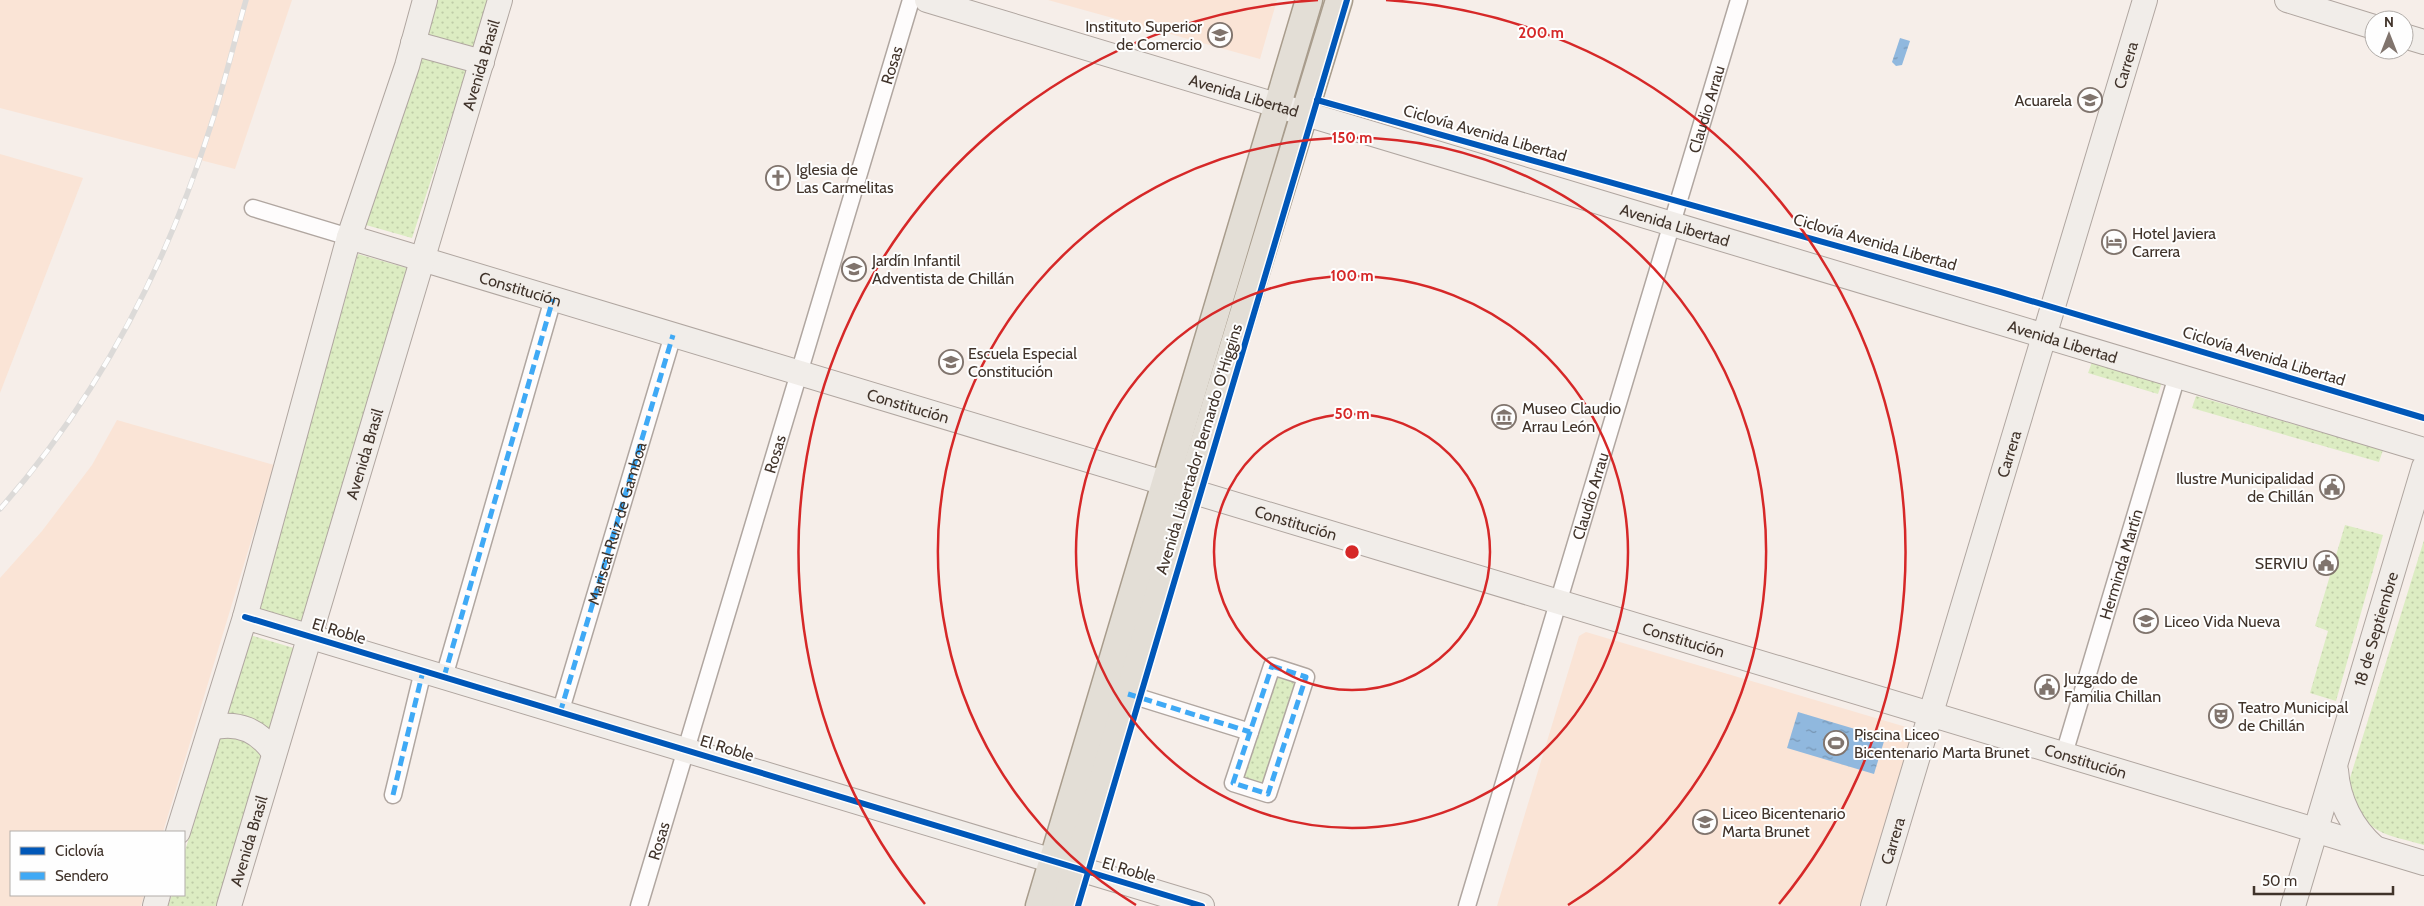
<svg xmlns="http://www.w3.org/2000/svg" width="2424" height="906" viewBox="0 0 2424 906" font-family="Cabin,sans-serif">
<defs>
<pattern id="green-dots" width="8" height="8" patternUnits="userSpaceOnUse" patternTransform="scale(1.25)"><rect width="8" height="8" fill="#dcecc2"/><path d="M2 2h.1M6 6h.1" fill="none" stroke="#becba7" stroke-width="1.8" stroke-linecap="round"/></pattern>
<pattern id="water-ripples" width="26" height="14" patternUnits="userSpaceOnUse" patternTransform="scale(1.25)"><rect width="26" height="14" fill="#90b8de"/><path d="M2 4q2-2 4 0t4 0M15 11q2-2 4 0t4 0" fill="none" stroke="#7796b4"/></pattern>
</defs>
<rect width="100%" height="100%" fill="#f6eee9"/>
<g fill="#fae4d6">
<path d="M0,0H292L235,169L0,108Z"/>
<path d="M1048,0H1277L1260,59Z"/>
<path d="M0,154L83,178L0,393Z"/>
<path d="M117,420L274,465L163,832H11V895H144L141,906H0V578L42,531L92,465Z"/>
<path d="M1586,632L1906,727L1914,738L1861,906H1497L1579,636Z"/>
</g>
<g fill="url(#green-dots)">
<path d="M434,0H490L412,238L366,225Z"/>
<path d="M358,254L410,269L304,627L256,613Z"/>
<path d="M2092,362L2162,382L2158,394L2088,373Z"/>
<path d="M2196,396L2383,450L2379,462L2192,408Z"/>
<path d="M2345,525L2383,535L2336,701L2310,693L2328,631L2315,626Z"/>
<path d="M2424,540V845C2394,836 2370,836 2356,805C2352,795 2350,789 2350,778Z"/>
<path d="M250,635L297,649L221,906H168L172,895H184V854Z"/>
<path d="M1274,670L1302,678L1266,789L1238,780Z"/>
</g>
<g fill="url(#water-ripples)">
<path d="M1900,38L1910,41L1902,65L1896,66L1892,62Z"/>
<path d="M1798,712L1885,738L1874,774L1787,748Z"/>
</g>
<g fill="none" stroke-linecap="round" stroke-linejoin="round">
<defs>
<g id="street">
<path d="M253,208L349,237"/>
<path d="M1272,666L1306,677L1268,794L1233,783Z"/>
<path d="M444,677L553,299"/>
<path d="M1128,694L1250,732"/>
<path d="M560,713L673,335"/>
<path id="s1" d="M2064,754L2177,376"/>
<path d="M393,795L423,671"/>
<path id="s2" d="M639,906L911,0"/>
<path id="s3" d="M1467,906L1739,0"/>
</g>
<g id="secondary">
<path id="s4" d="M927,0L2424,450"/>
<path d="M2287,0L2374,27"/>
<path d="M2404,36L2424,42"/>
<path d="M413,43L482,62"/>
<path id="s5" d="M349,237L2424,863"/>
<path d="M245,617L1202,906"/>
<path d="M211,728C237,721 259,730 274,753"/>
<path d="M2336,770C2338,800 2352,828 2375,848"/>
<path d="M178,832L245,617L349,237L407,66L425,0"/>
<path d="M155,906L158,895"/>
<path id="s6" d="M229,906L500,0"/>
<path id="s7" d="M1873,906L2145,0"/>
<path id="s8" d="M2293,906L2424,467"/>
</g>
<g id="primary">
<path d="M1039,906L1309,0"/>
<path d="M1065,906L1189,491L1339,0"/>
</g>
</defs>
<use href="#street" stroke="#b0a6a0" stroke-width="19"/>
<use href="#secondary" stroke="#b0a6a0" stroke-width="26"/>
<use href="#primary" stroke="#a89c8c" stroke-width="29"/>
<use href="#street" stroke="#fefcfc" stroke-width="16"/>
<use href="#secondary" stroke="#f1ede9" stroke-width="24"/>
<use href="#primary" stroke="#e3ded6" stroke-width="26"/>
<defs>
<path id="rail" d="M0,509C97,399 166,267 210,128C224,86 234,42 246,0"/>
</defs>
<use href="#rail" stroke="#dcdad8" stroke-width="5.5"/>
<use href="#rail" stroke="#fefefe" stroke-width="4" stroke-dasharray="11" stroke-linecap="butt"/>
<g stroke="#3fa9f5" stroke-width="5" stroke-dasharray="10 5" stroke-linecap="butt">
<path d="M1272,666L1306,677L1268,794L1233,783Z"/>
<path d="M444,677L553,299"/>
<path d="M1128,694L1250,732"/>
<path id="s9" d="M560,713L673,335"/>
<path d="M393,795L423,671"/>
</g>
<defs>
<g id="cycleway">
<path d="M1317,100L2001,292L2424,418"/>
<path d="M245,617L1202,906"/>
<path d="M1078,906L1347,0"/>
</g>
</defs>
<use href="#cycleway" stroke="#fefefe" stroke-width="9"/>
<use href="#cycleway" stroke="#0057b8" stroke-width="6"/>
</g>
<g fill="none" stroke="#d62828" stroke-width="2.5">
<circle cx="1352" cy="552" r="138"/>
<circle cx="1352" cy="552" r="276"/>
<path d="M1136 905A414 414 0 1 1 1568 905"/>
<path d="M925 904A553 553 0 0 1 1318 0M1386 0A553 553 0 0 1 1779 904"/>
</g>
<defs>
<symbol id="university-ring" viewBox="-11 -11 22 22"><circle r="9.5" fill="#fefefe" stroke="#80746d" stroke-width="1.5"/><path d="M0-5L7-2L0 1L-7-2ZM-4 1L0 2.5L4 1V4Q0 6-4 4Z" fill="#80746d"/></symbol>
<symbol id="school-ring" viewBox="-11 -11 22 22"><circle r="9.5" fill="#fefefe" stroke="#80746d" stroke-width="1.5"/><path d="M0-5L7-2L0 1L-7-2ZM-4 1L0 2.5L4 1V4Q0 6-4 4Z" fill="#80746d"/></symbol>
<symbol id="church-ring" viewBox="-11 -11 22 22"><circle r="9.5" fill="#fefefe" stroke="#80746d" stroke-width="1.5"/><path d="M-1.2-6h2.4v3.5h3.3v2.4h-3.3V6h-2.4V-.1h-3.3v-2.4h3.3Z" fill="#80746d"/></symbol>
<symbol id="hotel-ring" viewBox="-11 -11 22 22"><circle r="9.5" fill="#fefefe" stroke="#80746d" stroke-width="1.5"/><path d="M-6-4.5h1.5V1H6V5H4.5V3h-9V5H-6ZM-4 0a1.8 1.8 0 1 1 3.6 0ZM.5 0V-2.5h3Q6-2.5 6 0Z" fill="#80746d"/></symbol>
<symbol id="museum-ring" viewBox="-11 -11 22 22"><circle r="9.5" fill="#fefefe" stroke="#80746d" stroke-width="1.5"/><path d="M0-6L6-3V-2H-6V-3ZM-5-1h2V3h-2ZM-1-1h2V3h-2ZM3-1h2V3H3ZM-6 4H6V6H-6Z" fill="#80746d"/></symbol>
<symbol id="civic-ring" viewBox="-11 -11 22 22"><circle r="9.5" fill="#fefefe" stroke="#80746d" stroke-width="1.5"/><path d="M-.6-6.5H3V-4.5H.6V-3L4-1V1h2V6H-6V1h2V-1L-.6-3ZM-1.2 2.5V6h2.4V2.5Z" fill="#80746d"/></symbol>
<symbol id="theatre-ring" viewBox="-11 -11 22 22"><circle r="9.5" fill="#fefefe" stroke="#80746d" stroke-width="1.5"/><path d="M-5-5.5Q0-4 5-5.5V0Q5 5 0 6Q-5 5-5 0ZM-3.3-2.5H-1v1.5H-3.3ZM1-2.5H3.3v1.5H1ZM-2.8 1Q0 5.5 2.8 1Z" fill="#80746d"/></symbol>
<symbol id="stadium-ring" viewBox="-11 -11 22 22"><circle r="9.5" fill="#fefefe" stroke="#80746d" stroke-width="1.5"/><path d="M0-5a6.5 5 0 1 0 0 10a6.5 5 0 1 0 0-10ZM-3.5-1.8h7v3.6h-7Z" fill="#80746d"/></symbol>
</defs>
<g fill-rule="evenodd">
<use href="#university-ring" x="1206" y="21" width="28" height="28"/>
<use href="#school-ring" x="2076" y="86" width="28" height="28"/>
<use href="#church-ring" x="764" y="164" width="28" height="28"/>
<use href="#hotel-ring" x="2100" y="228" width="28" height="28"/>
<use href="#school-ring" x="840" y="255" width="28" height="28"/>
<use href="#school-ring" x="937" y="348" width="28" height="28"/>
<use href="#museum-ring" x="1490" y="403" width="28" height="28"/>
<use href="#civic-ring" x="2318" y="473" width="28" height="28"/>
<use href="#civic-ring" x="2312" y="549" width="28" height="28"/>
<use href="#school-ring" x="2132" y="607" width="28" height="28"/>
<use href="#civic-ring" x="2033" y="673" width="28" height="28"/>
<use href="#theatre-ring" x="2207" y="702" width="28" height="28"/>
<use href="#stadium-ring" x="1822" y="729" width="28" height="28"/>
<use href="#school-ring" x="1691" y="808" width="28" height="28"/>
</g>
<g text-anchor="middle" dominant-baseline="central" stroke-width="4" stroke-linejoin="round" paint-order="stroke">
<g font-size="16" fill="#40332a" stroke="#fefefe" text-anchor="start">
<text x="1202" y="26" text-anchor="end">Instituto Superior<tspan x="1202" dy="18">de Comercio</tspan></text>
<text x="2072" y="100" text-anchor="end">Acuarela</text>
<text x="796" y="169">Iglesia de<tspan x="796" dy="18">Las Carmelitas</tspan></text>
<text x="2132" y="233">Hotel Javiera<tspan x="2132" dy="18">Carrera</tspan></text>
<text x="872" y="260">Jardín Infantil<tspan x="872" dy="18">Adventista de Chillán</tspan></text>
<text x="968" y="353">Escuela Especial<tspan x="968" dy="18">Constitución</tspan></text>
<text x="1522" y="408">Museo Claudio<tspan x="1522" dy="18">Arrau León</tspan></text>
<text x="2314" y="478" text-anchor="end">Ilustre Municipalidad<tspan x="2314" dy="18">de Chillán</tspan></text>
<text x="2308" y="563" text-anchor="end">SERVIU</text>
<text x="2164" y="621">Liceo Vida Nueva</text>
<text x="2064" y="678">Juzgado de<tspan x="2064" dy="18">Familia Chillan</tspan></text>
<text x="2238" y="707">Teatro Municipal<tspan x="2238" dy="18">de Chillán</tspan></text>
<text x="1854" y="734">Piscina Liceo<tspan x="1854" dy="18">Bicentenario Marta Brunet</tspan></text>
<text x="1722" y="813">Liceo Bicentenario<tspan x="1722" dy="18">Marta Brunet</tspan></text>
</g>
<g font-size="16" fill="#40332a" stroke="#fefefe">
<text stroke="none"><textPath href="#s6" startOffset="878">Avenida Brasil</textPath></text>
<text stroke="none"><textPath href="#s2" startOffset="878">Rosas</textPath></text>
<text stroke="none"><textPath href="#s7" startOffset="878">Carrera</textPath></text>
<text stroke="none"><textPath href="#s4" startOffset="331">Avenida Libertad</textPath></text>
<text stroke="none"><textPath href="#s3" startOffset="832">Claudio Arrau</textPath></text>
<text transform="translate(1485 133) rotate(16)">Ciclovía Avenida Libertad</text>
<text stroke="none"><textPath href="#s4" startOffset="781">Avenida Libertad</textPath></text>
<text transform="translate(1875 242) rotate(16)">Ciclovía Avenida Libertad</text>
<text stroke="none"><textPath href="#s5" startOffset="179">Constitución</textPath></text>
<text stroke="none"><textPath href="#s4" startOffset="1186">Avenida Libertad</textPath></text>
<text transform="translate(2264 356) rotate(17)">Ciclovía Avenida Libertad</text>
<text stroke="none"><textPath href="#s5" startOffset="584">Constitución</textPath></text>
<text transform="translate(1199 449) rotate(-73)">Avenida Libertador Bernardo O'Higgins</text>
<text stroke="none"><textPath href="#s6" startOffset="472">Avenida Brasil</textPath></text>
<text stroke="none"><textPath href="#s2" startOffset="472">Rosas</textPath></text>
<text stroke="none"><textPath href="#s7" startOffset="472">Carrera</textPath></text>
<text stroke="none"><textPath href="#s3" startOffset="428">Claudio Arrau</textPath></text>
<text stroke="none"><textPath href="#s5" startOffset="989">Constitución</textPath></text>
<text stroke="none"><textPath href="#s9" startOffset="198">Mariscal Ruiz de Gamboa</textPath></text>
<text stroke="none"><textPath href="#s1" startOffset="198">Herminda Martín</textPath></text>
<text stroke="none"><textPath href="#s8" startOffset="289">18 de Septiembre</textPath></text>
<text transform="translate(339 631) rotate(17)">El Roble</text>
<text stroke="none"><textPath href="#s5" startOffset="1394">Constitución</textPath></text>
<text transform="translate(727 748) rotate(17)">El Roble</text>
<text stroke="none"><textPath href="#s5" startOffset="1814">Constitución</textPath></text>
<text stroke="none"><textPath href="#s6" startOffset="68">Avenida Brasil</textPath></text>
<text stroke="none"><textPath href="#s2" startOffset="68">Rosas</textPath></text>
<text stroke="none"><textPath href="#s7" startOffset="68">Carrera</textPath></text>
<text transform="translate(1129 870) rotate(17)">El Roble</text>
</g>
</g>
<circle cx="1352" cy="552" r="8" fill="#d62828" stroke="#fefefe" stroke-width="2.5"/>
<g font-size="15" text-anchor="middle" font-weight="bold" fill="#d62828" stroke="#fefefe" stroke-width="4" stroke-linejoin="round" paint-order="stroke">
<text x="1541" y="38">200 m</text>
<text x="1352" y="143">150 m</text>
<text x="1352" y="281">100 m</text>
<text x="1352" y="419">50 m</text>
</g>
<rect x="10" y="831" width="175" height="65" fill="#fefefe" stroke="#b2ada9"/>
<rect x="20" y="847" width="25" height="8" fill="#0057b8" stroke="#b2ada9"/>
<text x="55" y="856" font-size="15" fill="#40332a">Ciclovía</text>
<rect x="20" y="872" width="25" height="8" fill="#3fa9f5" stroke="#b2ada9"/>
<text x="55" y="881" font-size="15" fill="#40332a">Sendero</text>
<g transform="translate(2389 35)"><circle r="24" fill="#fefefe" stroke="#b2ada9"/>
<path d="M0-4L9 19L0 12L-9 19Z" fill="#80746d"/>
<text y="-8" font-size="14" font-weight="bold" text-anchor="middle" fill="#40332a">N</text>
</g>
<path d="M2254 886v8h139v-8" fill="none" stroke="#40332a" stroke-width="2.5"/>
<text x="2262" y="886" font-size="15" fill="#40332a" stroke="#fefefe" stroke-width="4" paint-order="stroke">50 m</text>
</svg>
